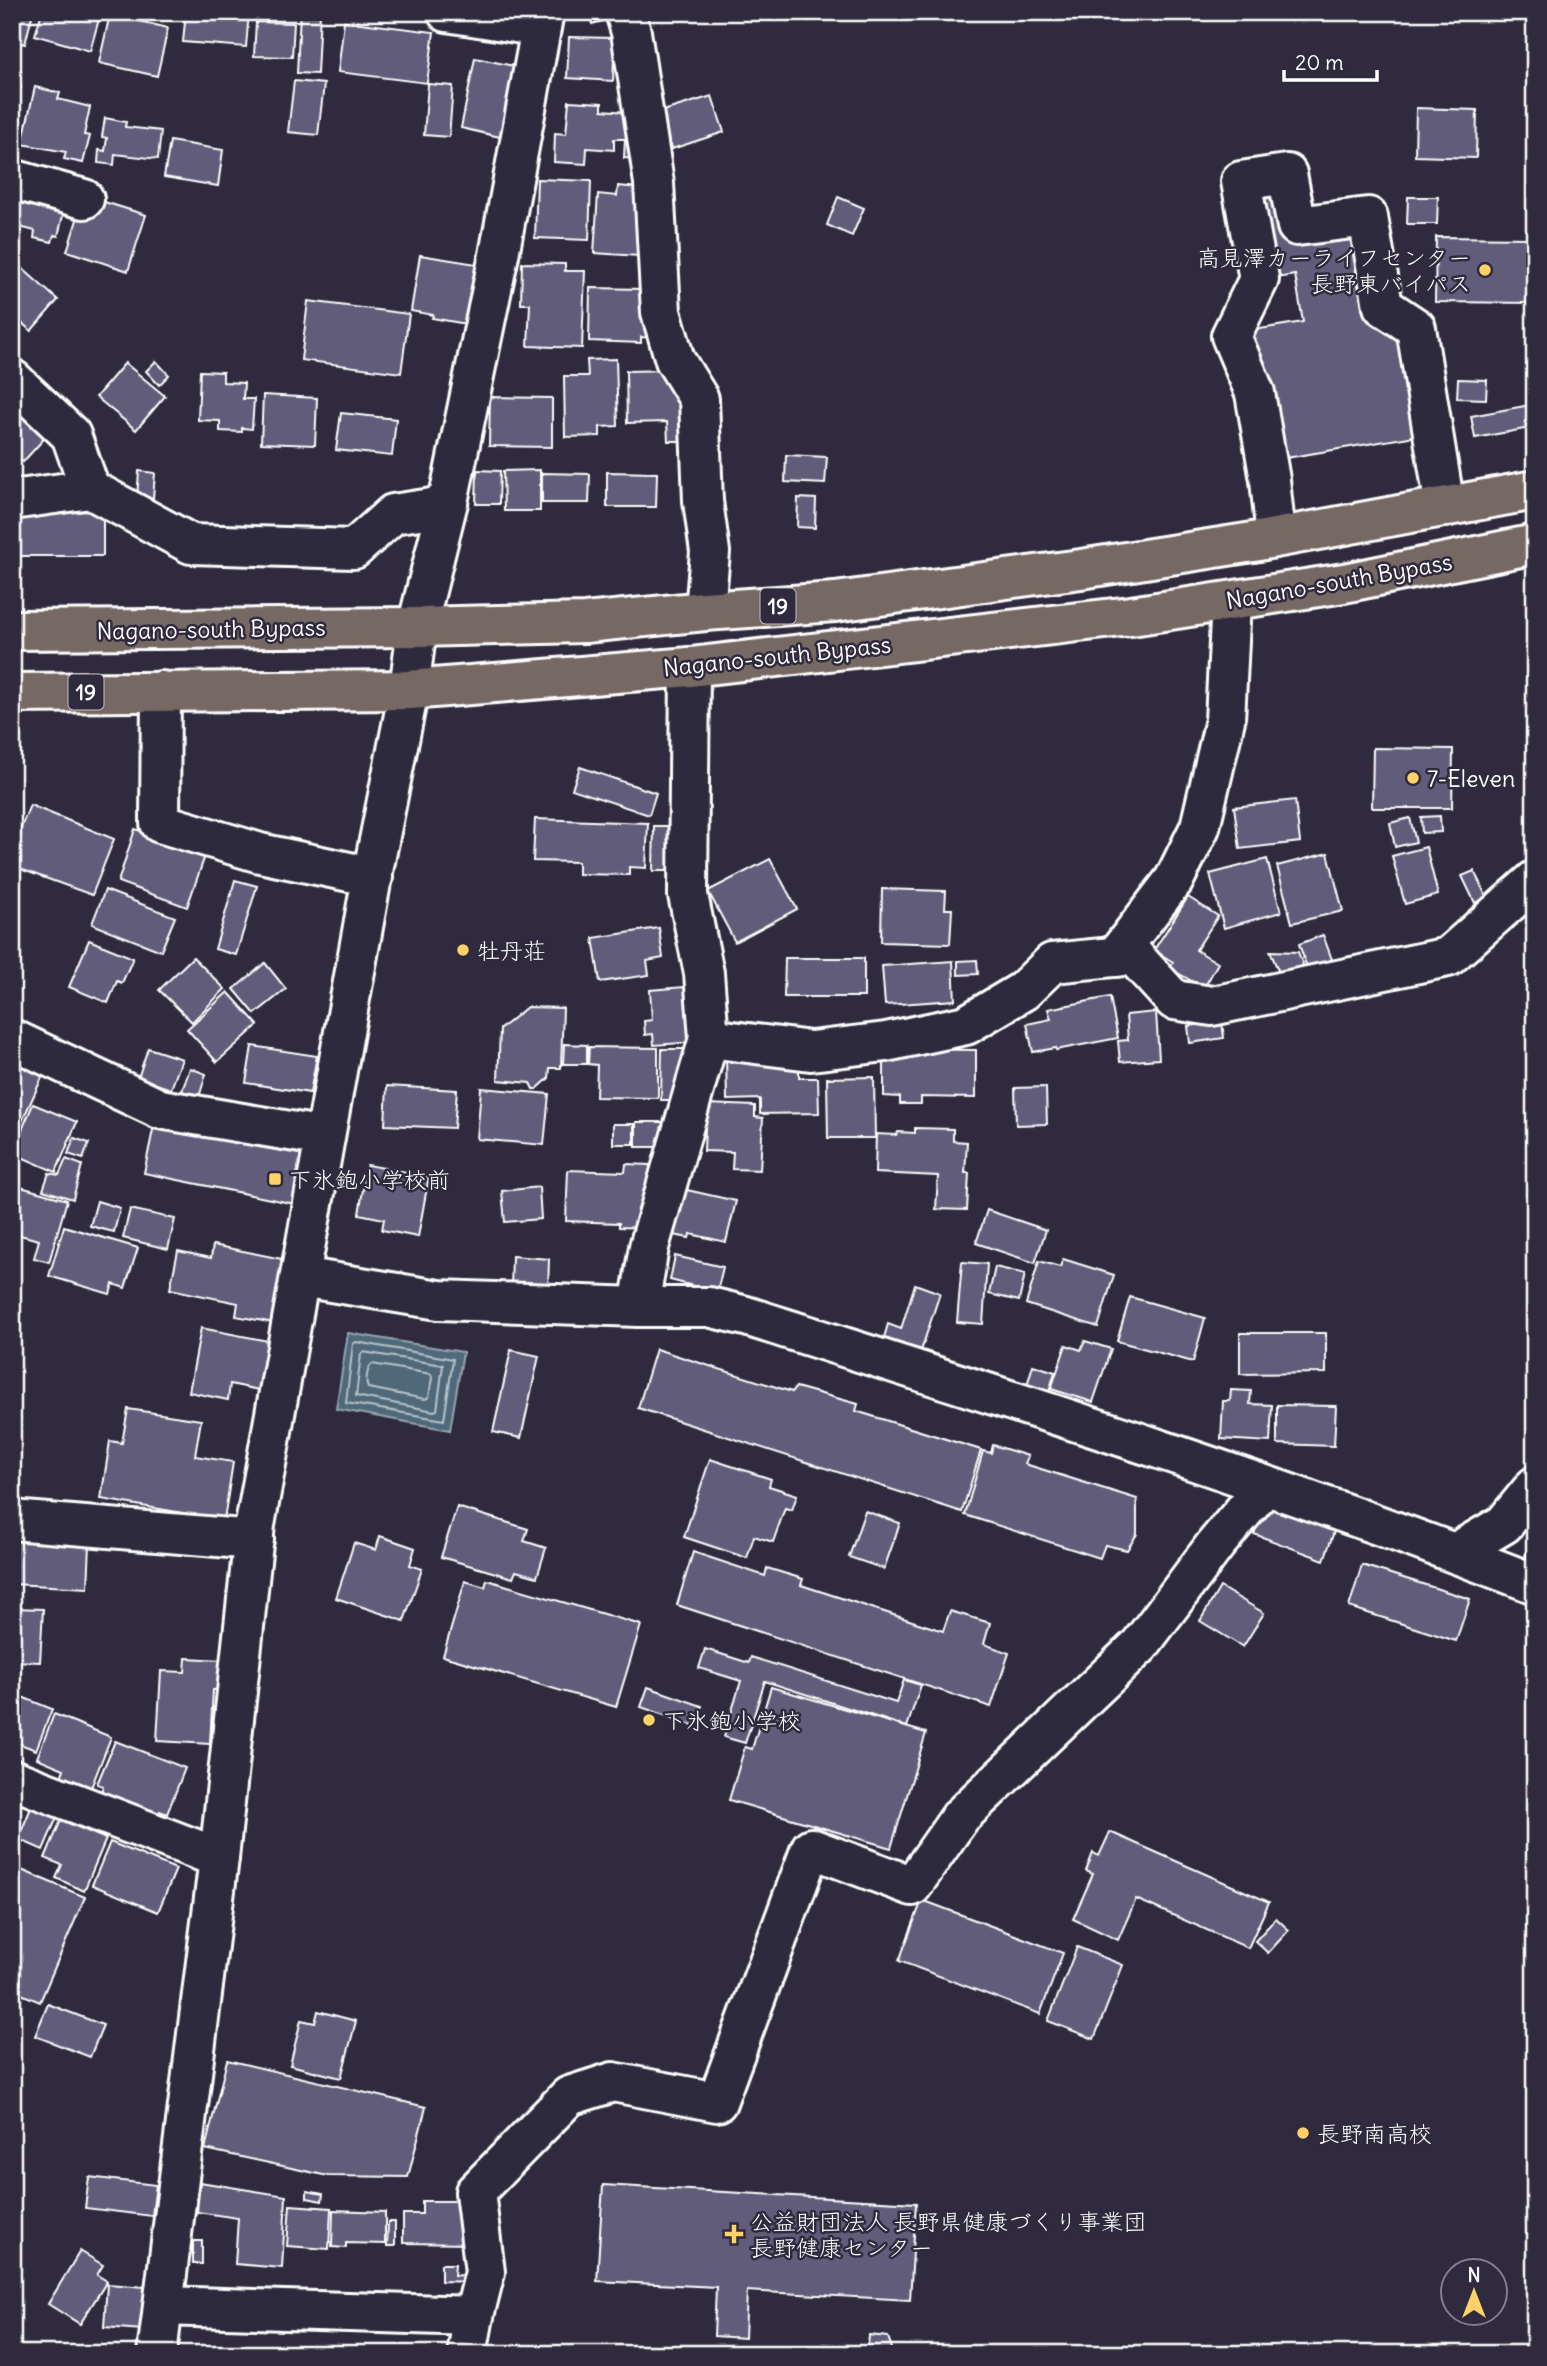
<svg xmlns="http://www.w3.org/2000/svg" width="1547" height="2366" viewBox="0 0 1547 2366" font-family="Delius,'Klee One',sans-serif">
<rect width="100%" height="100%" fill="#2f2a3d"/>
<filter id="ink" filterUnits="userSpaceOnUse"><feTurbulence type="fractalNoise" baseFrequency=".0143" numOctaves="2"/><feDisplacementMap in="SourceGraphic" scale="14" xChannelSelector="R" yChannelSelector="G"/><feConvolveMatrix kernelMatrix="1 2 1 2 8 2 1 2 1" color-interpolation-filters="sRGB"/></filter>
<g filter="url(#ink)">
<path fill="#50697a" stroke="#96a5af" stroke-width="2" d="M348,1333L463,1352L450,1430L336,1409Z"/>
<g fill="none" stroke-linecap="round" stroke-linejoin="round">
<g stroke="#b9c3ca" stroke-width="2">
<path d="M356,1342L453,1359L444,1420L346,1403L353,1344Z"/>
<path d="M363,1352L443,1365L437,1410L434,1411L356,1396L361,1354Z"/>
<path d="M372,1364L431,1374L432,1377L429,1397L425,1399L368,1388C365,1382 367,1368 372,1364Z"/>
</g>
</g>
<g fill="#615c7a" stroke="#fff" stroke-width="2">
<path d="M12,12H33L25,44L12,41Z"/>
<path d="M42,12H101L90,51L35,35Z"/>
<path d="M186,12H249L246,47L183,42Z"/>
<path d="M300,12H320L317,74L297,73Z"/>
<path d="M589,12H616L618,17L592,24Z"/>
<path d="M110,14L168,28L157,76L99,63Z"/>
<path d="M344,21L434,32L427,83L338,72Z"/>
<path d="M256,22L294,23L292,57L254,56Z"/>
<path d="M569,37L615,38L613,81L567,78Z"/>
<path d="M475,58L514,66L500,137L461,128Z"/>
<path d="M294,81L324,84L318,135L288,132Z"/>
<path d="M12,84L21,86L12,124Z"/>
<path d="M428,84L453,86L449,137L424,135Z"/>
<path d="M35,87L60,93L58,99L90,107L84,135L90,136L83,163L64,159L66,152L22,144Z"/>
<path d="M712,96L724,132L672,149L660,112Z"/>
<path d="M569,101L602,103V110L627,112L638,159L624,158L625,139H614V150L587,148L586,164L554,162L555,133L566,134Z"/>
<path d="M1416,108L1477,110L1476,158L1415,156Z"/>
<path d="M105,118L126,122L125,127L161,131L158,159L115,154L114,165L98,163L99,150L105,151L107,138L102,137Z"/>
<path d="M170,141L223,150L218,186L164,177Z"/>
<path d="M537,179L591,181L589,240L535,238Z"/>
<path d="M1280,185L1289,238L1359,226L1403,329L1421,435L1274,460L1241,332L1303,322L1295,275L1265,280L1250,190Z"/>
<path d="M618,186L650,189L639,256L594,253L598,194L617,196Z"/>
<path d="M20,193L66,203L58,236L54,235L52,242L34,238L35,231L12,225Z"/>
<path d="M838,197L864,208L852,236L827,225Z"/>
<path d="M1408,197H1438L1437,224H1407Z"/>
<path d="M98,200L146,215L128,271L67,251L82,204Z"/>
<path d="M1436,237L1535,238V303L1435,302Z"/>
<path d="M420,255L483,265L478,326L432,318L433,315L411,311Z"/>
<path d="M14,261L58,300L31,331L12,314V263Z"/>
<path d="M522,263L565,264V271H585L582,348L528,346L530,304H521Z"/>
<path d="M590,288L643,289L652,338L641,337V343L589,341Z"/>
<path d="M308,301L409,314L401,373L301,360Z"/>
<path d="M616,359L618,426L600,427V436L565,437L564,376H588L587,360Z"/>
<path d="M156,361L169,375L159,385L146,371Z"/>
<path d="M125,363L165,396L136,430L96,397Z"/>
<path d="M674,370L691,441H668L667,422L627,423L626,371Z"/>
<path d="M200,371L223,372V382L244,383L243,399H254L252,429L242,428V432L220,431V421L198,420Z"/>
<path d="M1458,379L1487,380L1486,399L1457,398Z"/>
<path d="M263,395L317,398L315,445L261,443Z"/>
<path d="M490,397L552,398V447L489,446Z"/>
<path d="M12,398L50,432L23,462L12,452Z"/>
<path d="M1535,404V427L1475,438L1471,416Z"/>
<path d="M341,413L396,419L392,456L336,450Z"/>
<path d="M786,455L827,457L825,484L785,482Z"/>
<path d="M477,470L500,471L499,504H476Z"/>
<path d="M540,470V511H504L503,471Z"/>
<path d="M139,471L155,473L153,499L137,498Z"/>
<path d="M607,472L657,473L656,507H607Z"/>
<path d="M542,473L590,474L589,503H542Z"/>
<path d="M798,498L816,499L815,528L797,527Z"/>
<path d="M103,511V556H12V517L49,512Z"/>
<path d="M1373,748L1453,749L1452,808H1372Z"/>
<path d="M580,767L656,793L649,815L572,789Z"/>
<path d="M1295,800L1300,842L1240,849L1234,807Z"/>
<path d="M30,805L114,839L92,895L12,866V850Z"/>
<path d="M1440,816L1441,832L1422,833L1421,817Z"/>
<path d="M1410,818L1416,842L1395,847L1390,823Z"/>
<path d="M535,819L648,823L646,868L629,867V875L578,874V862L533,861Z"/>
<path d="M654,826H682V871H653Z"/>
<path d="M135,829L206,853L187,907L118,882Z"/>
<path d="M1426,847L1438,895L1405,904L1392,856Z"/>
<path d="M1328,853L1343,911L1292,923L1277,866Z"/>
<path d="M770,859L797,909L735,942L708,891Z"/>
<path d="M1267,859L1281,912L1224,928L1210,874Z"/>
<path d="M1474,871L1487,898L1475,903L1462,876Z"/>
<path d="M235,880L257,886L236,955L215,949Z"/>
<path d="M882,889L946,891L945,909H952L950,944L881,942Z"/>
<path d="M105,890L175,917L161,951L92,924Z"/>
<path d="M1188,897L1218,916L1196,950L1218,963L1204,988L1169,968L1173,962L1154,950Z"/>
<path d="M659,928L663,958L647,961L649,975L600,982L593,938Z"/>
<path d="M1323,935L1334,965L1309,973L1299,944Z"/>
<path d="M89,940L133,958L122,983L117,981L108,1003L69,987Z"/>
<path d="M1270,951L1298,952L1306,973L1283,982Z"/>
<path d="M193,957L225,989L192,1022L159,990Z"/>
<path d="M785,958H864V997H784Z"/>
<path d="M977,960L978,974L958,975V961Z"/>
<path d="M953,961L955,1000L885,1005L882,966Z"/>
<path d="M265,963L286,989L255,1014L234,989Z"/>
<path d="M684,987L685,992H693L696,1042L654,1045L653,1034L645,1035L644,1021L652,1020L650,990Z"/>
<path d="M228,992L258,1025L217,1062L187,1029Z"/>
<path d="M1110,997L1118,1038L1056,1050V1048L1033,1052L1027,1024L1051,1019L1048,1009Z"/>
<path d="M527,1007L563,1008L561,1068H550L549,1078L537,1089H533L530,1083L498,1080L500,1029Z"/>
<path d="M1156,1012L1159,1059L1120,1062L1118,1041L1128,1040L1126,1015Z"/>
<path d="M1222,1022L1224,1038L1190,1043L1188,1026Z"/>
<path d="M564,1044L587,1045V1064H563Z"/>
<path d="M252,1046L317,1056L310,1093L246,1083Z"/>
<path d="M589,1047L658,1048V1098L596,1097L597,1065L588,1064Z"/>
<path d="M148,1048L182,1059L171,1089L138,1078Z"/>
<path d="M662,1049H697L682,1100H661Z"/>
<path d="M884,1049L976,1050V1098L921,1097V1104H900V1097L884,1096Z"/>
<path d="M12,1053L46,1069L12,1143Z"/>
<path d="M726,1057L799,1066V1078H818L819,1113L760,1114V1099L727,1100Z"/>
<path d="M190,1068L206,1074L199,1097L182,1091Z"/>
<path d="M874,1077L875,1138H828L827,1078Z"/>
<path d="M387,1086L457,1090L454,1128L385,1125Z"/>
<path d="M1046,1087L1047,1124L1016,1125L1015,1088Z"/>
<path d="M481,1088L549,1094L544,1145L477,1139Z"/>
<path d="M33,1104L77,1122L56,1172L12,1153Z"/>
<path d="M706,1104L755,1106V1117L763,1118L760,1170L732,1169L733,1152L704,1151Z"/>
<rect x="636" y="1122" width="29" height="25"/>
<rect x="613" y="1124" width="21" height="20"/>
<path d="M154,1125L310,1156L300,1205L144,1173Z"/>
<path d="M915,1128L953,1129V1141L967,1142L965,1173H969L967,1210L936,1209L938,1176L875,1173L876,1134L896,1135L898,1132L915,1133Z"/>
<path d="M74,1138L89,1143L83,1159L68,1154Z"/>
<path d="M66,1159L82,1165L73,1199L43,1190L49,1173L59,1175Z"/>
<path d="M626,1164L650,1165L648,1228L619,1227V1223L566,1221L568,1170L625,1172Z"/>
<path d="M367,1165L429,1176L418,1237L382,1230L384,1219L359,1214Z"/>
<path d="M17,1186L67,1200L49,1262L34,1258L39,1240L12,1233V1203Z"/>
<path d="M539,1187L541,1219L505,1222L502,1191Z"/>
<path d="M678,1188L736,1201L726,1242L690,1234L689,1238L668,1234Z"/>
<path d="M97,1201L120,1208L114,1232L90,1226Z"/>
<path d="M130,1209L175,1219L168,1249L123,1238Z"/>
<path d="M987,1210L1046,1230L1035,1263L976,1243Z"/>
<path d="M64,1226L138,1248L125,1288L113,1284L110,1294L49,1276Z"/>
<path d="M213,1245L287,1260L274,1323L236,1316L238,1303L170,1289L178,1251L211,1258Z"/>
<path d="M512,1256L549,1259L548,1291L511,1289Z"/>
<path d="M675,1256L723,1267L717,1292L670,1280Z"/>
<path d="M1063,1259L1114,1275L1098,1327L1026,1304L1039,1261L1060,1267Z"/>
<path d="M962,1262L987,1264L983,1324L957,1322Z"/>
<path d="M995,1267L1025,1274L1019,1301L989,1294Z"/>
<path d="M915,1284L940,1293L920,1354L883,1341L888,1324L901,1329Z"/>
<path d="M1130,1297L1205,1318L1193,1362L1117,1341Z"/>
<path d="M201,1328L268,1341L259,1390L230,1384L228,1400L189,1392Z"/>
<path d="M1240,1333H1326V1373L1240,1374Z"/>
<path d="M1085,1341L1111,1349L1093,1402L1051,1389L1066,1345L1081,1350Z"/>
<path d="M656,1349L792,1392L796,1387L858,1404L856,1411L981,1450L962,1512L638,1408Z"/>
<path d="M511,1350L539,1356L521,1438L493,1432Z"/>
<path d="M1033,1365L1055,1372L1049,1392L1027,1385Z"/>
<path d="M1231,1390L1251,1391L1250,1404L1272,1405L1270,1442L1221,1439L1223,1401H1230Z"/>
<path d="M1277,1405L1336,1406L1334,1446L1277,1444Z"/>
<path d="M128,1409L201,1420L195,1456L233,1462L224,1520L101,1499L110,1441L122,1443Z"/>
<path d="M993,1445L1028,1456L1025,1464L1137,1499V1534L1127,1550L1105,1545L1100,1558L965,1515L983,1451L991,1453Z"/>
<path d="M710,1459L771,1479L769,1486L797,1495L792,1510L785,1508L773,1542L754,1536L747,1558L684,1537Z"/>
<path d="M1267,1497L1337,1523L1324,1560L1254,1534Z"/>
<path d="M457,1507L528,1529L524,1541L546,1548L537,1577L516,1571L513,1578L441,1557Z"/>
<path d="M865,1511L900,1523L884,1569L849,1557Z"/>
<path d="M1533,1535L1535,1536V1560L1525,1557Z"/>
<path d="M380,1536L415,1548L410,1565L422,1569L404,1621L336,1598L354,1543L376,1550Z"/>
<path d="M12,1539L90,1544L88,1588L12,1584Z"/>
<path d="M693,1552L765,1576L767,1568L803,1579L801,1585L943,1631L950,1611L990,1623L984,1644L1009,1653L991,1707L677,1605Z"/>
<path d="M1362,1565L1470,1599L1456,1641L1349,1607Z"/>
<path d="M487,1580L641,1625L616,1707L443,1656L465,1581L485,1587Z"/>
<path d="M1220,1587L1264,1613L1243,1647L1200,1621Z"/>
<path d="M12,1608L43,1609L40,1662L12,1661Z"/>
<path d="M705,1649L749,1663L751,1657L896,1703L904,1680L921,1685L907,1727L765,1681L745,1743L724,1737L741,1681L699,1668Z"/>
<path d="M186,1658L223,1660L222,1690H213L210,1744L157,1741L161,1671L185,1672Z"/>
<path d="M648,1687L702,1706L695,1726L641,1707Z"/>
<path d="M771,1687L926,1733L891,1848L729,1800L745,1747L752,1749Z"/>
<path d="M12,1693L52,1709L36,1750L12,1741Z"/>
<path d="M54,1714L111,1737L85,1803L56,1791L64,1769L37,1758Z"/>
<path d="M115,1741L185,1768L167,1814L160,1811L154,1826L97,1803L103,1786L97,1784Z"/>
<path d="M35,1798L61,1808L43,1850L18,1839Z"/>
<path d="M61,1820L106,1839L84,1891L56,1878L62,1865L45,1858Z"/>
<path d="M1110,1832L1269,1902L1248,1948L1136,1899L1118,1940L1073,1919L1093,1874L1086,1871L1093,1853L1099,1856Z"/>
<path d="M110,1842L176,1869L158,1912L92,1885Z"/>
<path d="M12,1866L85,1897L40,2002L12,1990Z"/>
<path d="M922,1900L1063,1953L1040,2014L899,1961Z"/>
<path d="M1276,1918L1289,1930L1268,1953L1255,1941Z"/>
<path d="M1077,1947L1123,1965L1094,2039L1048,2021Z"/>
<path d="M48,2004L103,2025L90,2057L35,2036Z"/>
<path d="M318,2011L356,2021L341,2078L290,2065L301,2020L315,2023Z"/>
<path d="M227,2060L426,2107L408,2177L328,2176L205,2149Z"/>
<path d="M89,2177L156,2185L152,2216L85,2208Z"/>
<path d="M200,2182L286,2196L282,2268L235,2264L238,2218L197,2212Z"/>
<path d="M603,2185L916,2203L910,2300L747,2291L745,2338L714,2336L716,2287L597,2281Z"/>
<path d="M307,2191L323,2194L322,2201L307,2198Z"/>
<path d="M422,2201H472L471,2244L403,2243V2214H422Z"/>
<path d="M290,2205L331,2208L329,2249L287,2246Z"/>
<path d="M333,2210L385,2212V2244L346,2243V2248L332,2247Z"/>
<path d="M388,2222H395V2246H387Z"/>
<rect x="193" y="2241" width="9" height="23"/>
<path d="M80,2251L103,2265L97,2275L107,2281L80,2324L48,2304Z"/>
<path d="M441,2264H455L454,2275L472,2276V2282L441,2281Z"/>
<path d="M107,2284L146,2287L143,2330L104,2327Z"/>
<path d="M869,2335L888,2337L893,2351L925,2354H822L823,2344L868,2347Z"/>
</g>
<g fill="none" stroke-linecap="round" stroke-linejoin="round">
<defs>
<g id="minor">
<path d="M447,12L541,27"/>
<path d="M625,12L631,32L654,183L661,312L675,360L699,399L703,501L710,552L705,611"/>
<path d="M12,179L84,199"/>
<path d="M12,379L71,435L90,489"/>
<path d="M12,500L90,489L191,544L354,549L393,514L432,508L448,502"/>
<path d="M1276,537L1270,480L1255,393L1231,336L1259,279L1241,181L1287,174L1297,226L1368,217L1383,306L1416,328L1445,507"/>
<path d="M161,691L160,823L260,853L373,877"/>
<path d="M1115,957L1174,880L1200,827L1225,720L1231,601"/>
<path d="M709,1038L811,1051L886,1042L966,1025L1023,991L1052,963L1133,955L1174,1000L1212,1006L1448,957L1535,880"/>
<path d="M12,1039L160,1109L325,1137"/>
<path d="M301,1277L439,1300L639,1307H709L746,1316C1011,1400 1276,1483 1535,1584"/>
<path d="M639,1307L649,1247L709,1038L704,973L688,895L690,667"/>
<path d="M12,1520L254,1540"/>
<path d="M1455,1553L1504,1524L1535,1486"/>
<path d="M12,1779L219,1858"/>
<path d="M163,2306L474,2316L485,2272L475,2192L569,2096L613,2082L717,2102L811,1848L912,1886L961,1816L1140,1645L1216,1544L1265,1486"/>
<path d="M157,2354L219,1858L255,1525L374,866L409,690L417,627L448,502L499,255L544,12"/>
<path d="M467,2354L474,2316"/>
</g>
<g id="highway">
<path d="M12,630L417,627L585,623L705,611L835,602L1081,569L1253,542L1535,490"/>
<path d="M12,693L409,690L690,667L1131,616L1344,583L1535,544"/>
</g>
</defs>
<use href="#minor" stroke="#fff" stroke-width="44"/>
<use href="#highway" stroke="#fff" stroke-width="44"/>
<use href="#minor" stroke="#2f2a3d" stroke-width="38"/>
<use href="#highway" stroke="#766964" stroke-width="38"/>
</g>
</g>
<g fill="#ffd166" stroke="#2f2a3d" stroke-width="2.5">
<circle cx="1485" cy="270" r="7"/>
<circle cx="1413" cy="778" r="7"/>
<circle cx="463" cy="950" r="7"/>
<rect x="268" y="1172" width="14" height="14" rx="3.5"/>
<circle cx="649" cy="1720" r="7"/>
<circle cx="1303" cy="2133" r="7"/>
<path d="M730.5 2223.5h7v7h7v7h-7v7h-7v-7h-7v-7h7z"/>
</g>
<g text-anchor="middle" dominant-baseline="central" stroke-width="5" stroke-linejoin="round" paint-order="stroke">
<g fill="#2f2a3d" stroke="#c1bfc5" stroke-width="2">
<rect x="760.5" y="588.5" width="35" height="35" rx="5"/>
<rect x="68.5" y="674.5" width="35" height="35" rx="5"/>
</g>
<g font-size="21" font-weight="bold" fill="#fff">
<text x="778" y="606">19</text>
<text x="86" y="692">19</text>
</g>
<g font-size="23" fill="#fff" stroke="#2f2a3d" text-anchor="start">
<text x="1471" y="257" text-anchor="end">高見澤カーライフセンター<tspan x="1471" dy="26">長野東バイパス</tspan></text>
<text x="1427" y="778">7-Eleven</text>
<text x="477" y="950">牡丹荘</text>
<text x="289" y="1179">下氷鉋小学校前</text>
<text x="663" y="1720">下氷鉋小学校</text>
<text x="1317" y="2133">長野南高校</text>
<text x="750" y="2221">公益財団法人 長野県健康づくり事業団<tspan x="750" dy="26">長野健康センター</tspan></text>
</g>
<g font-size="23" fill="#fff" stroke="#2f2a3d">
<text transform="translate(1339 581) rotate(-10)">Nagano-south Bypass</text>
<text transform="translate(211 629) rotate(-1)">Nagano-south Bypass</text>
<text transform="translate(777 656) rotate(-6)">Nagano-south Bypass</text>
</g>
</g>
<rect width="1547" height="2366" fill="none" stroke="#2f2a3d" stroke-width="42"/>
<rect x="21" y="21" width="1505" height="2324" fill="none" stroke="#fff" stroke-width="2.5" filter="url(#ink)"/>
<g transform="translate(1474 2292)"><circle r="33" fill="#2f2a3d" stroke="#827f8b" stroke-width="2"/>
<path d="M0-5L12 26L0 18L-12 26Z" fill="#ffd166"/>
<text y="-10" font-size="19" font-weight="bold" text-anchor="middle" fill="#ffffff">N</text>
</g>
<path d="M1284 70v10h93v-10" fill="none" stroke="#ffffff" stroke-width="3.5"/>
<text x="1295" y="70" font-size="21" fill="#ffffff" stroke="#2f2a3d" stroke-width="5" paint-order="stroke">20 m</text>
</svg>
